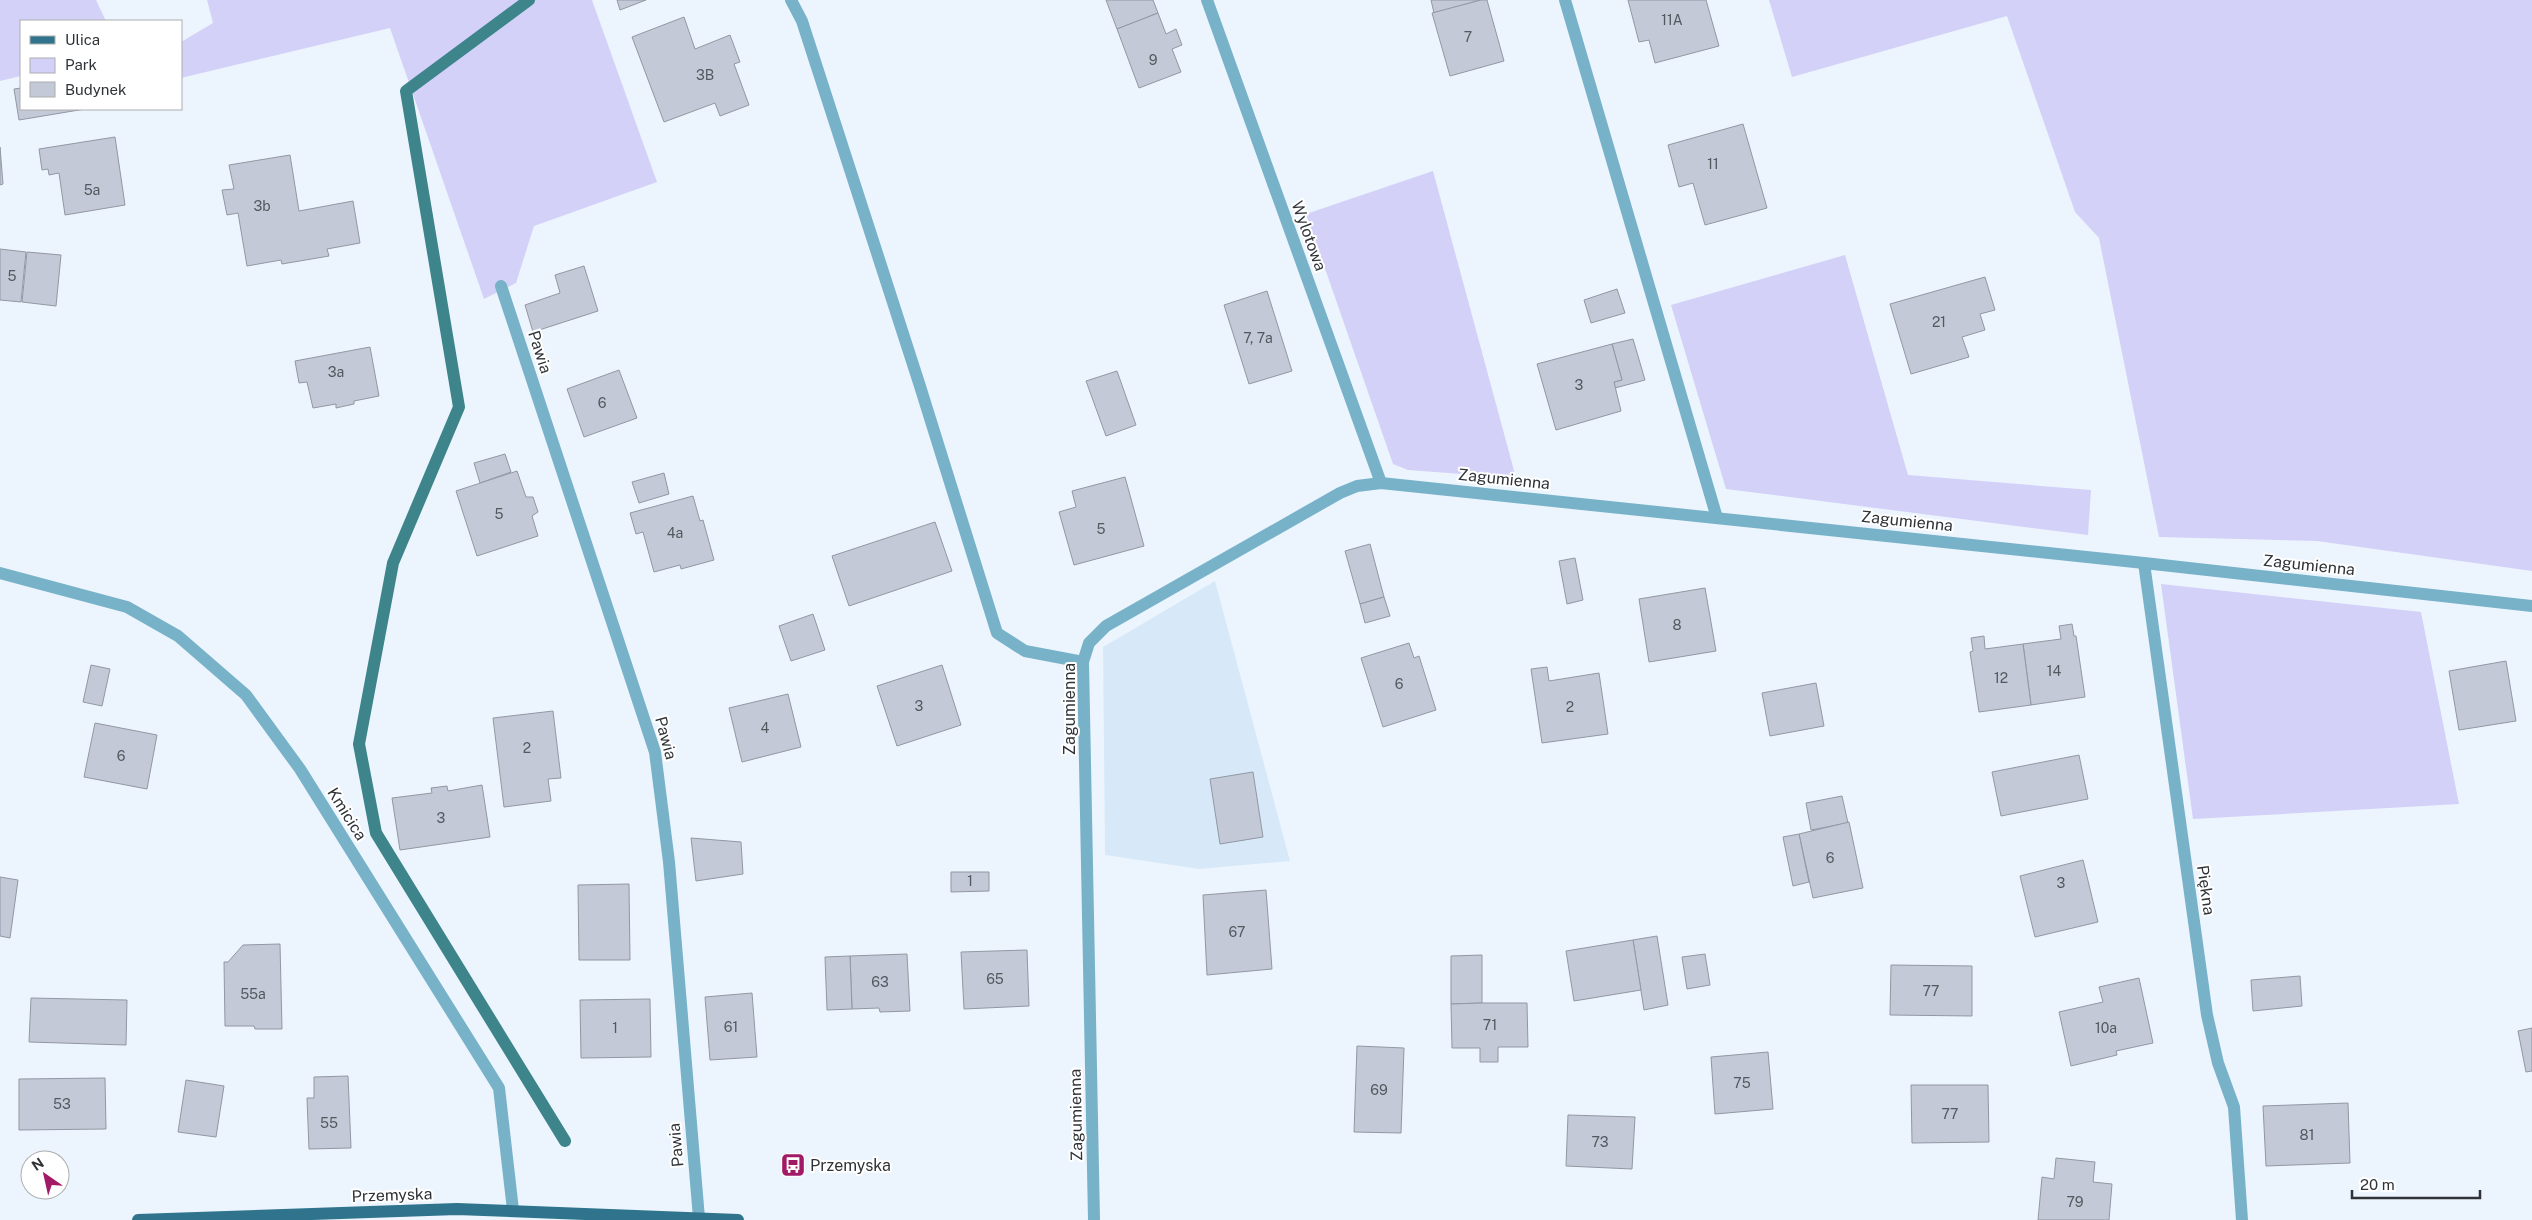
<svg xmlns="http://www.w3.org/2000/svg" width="2532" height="1220" viewBox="0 0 2532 1220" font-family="'Public Sans',sans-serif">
<rect width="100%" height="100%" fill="#ecf5fe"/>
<path fill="#d7e9f9" d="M1215,581L1290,861L1199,869L1105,855L1103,647Z"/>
<g fill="#d3d1f8">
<path d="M0,0H96L106,21H21V76L0,81Z"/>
<path d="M207,0H592L657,182L534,226L516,283L484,299L390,28L181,78V42L213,23Z"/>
<path d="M1769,0H2532V571L2317,541L2159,537L2099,238L2075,212L2007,16L1792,77Z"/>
<path d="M1433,171L1516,478L1408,470L1393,464L1306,214Z"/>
<path d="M1845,255L1908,475L2091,490L2088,535L1726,489L1671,305Z"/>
<path d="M2161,584L2421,612L2459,804L2193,819Z"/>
</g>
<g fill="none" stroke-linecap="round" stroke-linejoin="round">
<path stroke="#3d848b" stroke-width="12" d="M529,0L406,91L459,407L393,563L359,744L376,833L565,1141"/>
</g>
<g fill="#c3c9d6" stroke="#9297a4">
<path d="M617,0H646L620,10Z"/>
<path d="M1106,0H1153L1158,13L1117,29Z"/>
<path d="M1431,0H1481L1434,13Z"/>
<path d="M1481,0H1487L1504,61L1450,76L1432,13Z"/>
<path d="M1628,0H1706L1719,46L1655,63L1649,40L1639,42Z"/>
<path d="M1158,13L1166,34L1176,29L1182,45L1172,49L1181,72L1139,88L1117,29Z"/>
<path d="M684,17L695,49L730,35L740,62L734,64L749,105L720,116L715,103L664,122L632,37Z"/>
<path d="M21,88V109H85L19,120L14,89Z"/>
<path d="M1743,124L1767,208L1705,225L1693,183L1679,187L1668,145Z"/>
<path d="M115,137L125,205L65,215L59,173L49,175L48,169L42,170L39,149Z"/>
<path d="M0,147L3,184L0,185Z"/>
<path d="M290,155L299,211L353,201L360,243L327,249L329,256L282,264L281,260L247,266L238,213L227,215L222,190L234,189L229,165Z"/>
<path d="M0,249L26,252L21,302L0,300Z"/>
<path d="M27,252L61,255L56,306L22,302Z"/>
<path d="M584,266L598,311L533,332L525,305L560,293L555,275Z"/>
<path d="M1985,277L1995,310L1980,314L1985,330L1962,337L1969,357L1911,374L1890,304Z"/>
<path d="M1617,289L1625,313L1591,323L1584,300Z"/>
<path d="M1267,291L1292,371L1249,384L1224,305Z"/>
<path d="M1633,339L1645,380L1615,388L1614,382L1622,380L1612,344Z"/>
<path d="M1612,344L1622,380L1614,382L1621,411L1556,430L1537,364Z"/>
<path d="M370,347L379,396L354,401V404L336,408V404L313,408L307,382L299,383L295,361Z"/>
<path d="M619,370L637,418L584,437L567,389Z"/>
<path d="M1117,371L1136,425L1106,436L1086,381Z"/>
<path d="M505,454L511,472L480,483L474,463Z"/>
<path d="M517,471L526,497H533L538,512L532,516L538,536L477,556L456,491Z"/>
<path d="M664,473L669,494L639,503L632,482Z"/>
<path d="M1125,477L1144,546L1074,565L1059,512L1076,507L1072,491Z"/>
<path d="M693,496L700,521L703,520L714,560L681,569L680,565L654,572L643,532L636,534L630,513Z"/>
<path d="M935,522L952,571L849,606L832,556Z"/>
<path d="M1370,544L1384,597L1360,604L1345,551Z"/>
<path d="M1575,558L1583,600L1567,604L1559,561Z"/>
<path d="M1705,588L1716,651L1649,662L1639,599Z"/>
<path d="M1384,597L1390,616L1365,623L1360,604Z"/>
<path d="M813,614L825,650L791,661L779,626Z"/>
<path d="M2072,624L2074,636H2076L2085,697L2031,705L2023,644L2061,639L2059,626Z"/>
<path d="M1984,636L1985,649L2023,644L2031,705L1979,712L1970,652L1973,651L1971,638Z"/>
<path d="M1409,643L1414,658L1419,656L1436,710L1383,727L1361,658Z"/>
<path d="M2506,661L2516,721L2459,730L2449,671Z"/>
<path d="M91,665L110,669L102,706L83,702Z"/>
<path d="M942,665L961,725L897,746L877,686Z"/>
<path d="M1547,667L1549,681L1599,673L1608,734L1542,743L1531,669Z"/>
<path d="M1816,683L1824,726L1770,736L1762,693Z"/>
<path d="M788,694L801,747L742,762L729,708Z"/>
<path d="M553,711L561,778L548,779L551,801L504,807L493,718Z"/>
<path d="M95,723L157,735L147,789L84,777Z"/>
<path d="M2079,755L2088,799L2001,816L1992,772Z"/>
<path d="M1253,772L1263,837L1220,844L1210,779Z"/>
<path d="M482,785L490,837L400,850L392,798L432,793L431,788L447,786L448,791Z"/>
<path d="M1842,796L1848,823L1811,830L1806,803Z"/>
<path d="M1849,822L1863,888L1813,898L1799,834Z"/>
<path d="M1799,834L1809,882L1793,886L1783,837Z"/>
<path d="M691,838L741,842L743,874L696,881Z"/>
<path d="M2083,860L2098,922L2035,937L2020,876Z"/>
<path d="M951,872H989V891L951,892Z"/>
<path d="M0,877L18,880L10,938L0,936Z"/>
<path d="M629,884L630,960H579L578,885Z"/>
<path d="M1266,890L1272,969L1207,975L1203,895Z"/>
<path d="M1657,936L1668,1005L1644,1010L1633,940Z"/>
<path d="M1633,940L1641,990L1574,1001L1566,951Z"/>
<path d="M280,944L282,1029H255L254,1026H225L224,962H228L243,945Z"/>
<path d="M1027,950L1029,1006L964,1009L961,952Z"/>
<path d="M907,954L910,1011L880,1012L879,1008L852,1009L850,956Z"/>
<path d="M1705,954L1710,985L1687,989L1682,957Z"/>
<path d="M1482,955V1003L1451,1004V956Z"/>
<path d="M850,956L852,1009L827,1010L825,957Z"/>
<path d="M1891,965L1972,966V1016L1890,1015Z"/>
<path d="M2300,976L2302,1006L2253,1011L2251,980Z"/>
<path d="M2139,978L2153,1043L2116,1051L2117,1055L2071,1066L2059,1012L2103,1002L2099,987Z"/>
<path d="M752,993L757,1057L710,1060L705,997Z"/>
<path d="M31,998L127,1000L126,1045L29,1042Z"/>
<path d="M650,999L651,1057L581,1058L580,1000Z"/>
<path d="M1482,1003H1527L1528,1047H1498V1062H1480V1048H1452L1451,1004Z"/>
<path d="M2532,1028V1071L2526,1072L2518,1031Z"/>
<path d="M1357,1046L1404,1048L1401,1133L1354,1132Z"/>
<path d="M1768,1052L1773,1109L1715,1114L1711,1057Z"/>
<path d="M348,1076L351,1148L309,1149L307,1098H314V1077Z"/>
<path d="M105,1078L106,1129L19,1130V1079Z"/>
<path d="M186,1080L224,1086L216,1137L178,1132Z"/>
<path d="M1911,1085H1988L1989,1142L1912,1143Z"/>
<path d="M2348,1103L2350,1163L2266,1166L2263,1106Z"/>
<path d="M1568,1115L1635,1117L1632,1169L1566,1166Z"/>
<path d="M2056,1158L2095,1162L2093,1182L2112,1184L2109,1220H2038L2042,1177L2054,1179Z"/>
</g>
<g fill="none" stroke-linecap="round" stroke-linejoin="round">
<g stroke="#78b2c9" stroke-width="12">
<path d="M791,0L802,21L919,383L997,633L1025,651L1083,662"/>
<path d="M1207,0L1381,483"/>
<path d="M1565,0L1717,518"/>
<path d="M501,286L655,752L669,862L699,1218"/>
<path d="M2144,563L2207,1015L2218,1063L2234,1107L2242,1220"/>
<path d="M0,573L127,607L178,636L246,695L300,769L499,1088L513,1210"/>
<path d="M1094,1220L1083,662L1089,643L1106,626L1340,493L1357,486L1381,483L2144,563L2532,606"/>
</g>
<path stroke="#2f748c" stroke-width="12" d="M138,1220L457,1209L738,1220"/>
</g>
<defs>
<symbol id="bus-square" viewBox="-11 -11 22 22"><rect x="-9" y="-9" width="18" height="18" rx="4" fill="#a11a66" stroke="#fff"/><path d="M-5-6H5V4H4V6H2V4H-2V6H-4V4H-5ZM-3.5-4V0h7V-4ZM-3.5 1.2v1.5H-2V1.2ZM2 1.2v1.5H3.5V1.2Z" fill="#fff"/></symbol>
</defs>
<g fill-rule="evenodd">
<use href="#bus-square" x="779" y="1151" width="28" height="28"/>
</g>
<g text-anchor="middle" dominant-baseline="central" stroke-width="4" stroke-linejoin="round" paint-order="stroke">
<g font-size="14" fill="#54585f">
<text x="1672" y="20">11A</text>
<text x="1468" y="37">7</text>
<text x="1153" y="60">9</text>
<text x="705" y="75">3B</text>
<text x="1713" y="164">11</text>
<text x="92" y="190">5a</text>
<text x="262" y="206">3b</text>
<text x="12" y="276">5</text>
<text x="1939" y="322">21</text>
<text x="1258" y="338">7, 7a</text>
<text x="336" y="372">3a</text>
<text x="1579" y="385">3</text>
<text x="602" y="403">6</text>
<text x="499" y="514">5</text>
<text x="1101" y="529">5</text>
<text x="675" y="533">4a</text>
<text x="1677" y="625">8</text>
<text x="2054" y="671">14</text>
<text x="2001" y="678">12</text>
<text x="1399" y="684">6</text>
<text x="919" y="706">3</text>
<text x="1570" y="707">2</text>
<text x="765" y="728">4</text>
<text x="527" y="748">2</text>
<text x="121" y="756">6</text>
<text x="441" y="818">3</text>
<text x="1830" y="858">6</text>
<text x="970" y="881">1</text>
<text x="2061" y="883">3</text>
<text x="1237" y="932">67</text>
<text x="995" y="979">65</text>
<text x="880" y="982">63</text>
<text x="1931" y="991">77</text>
<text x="253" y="994">55a</text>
<text x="1490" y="1025">71</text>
<text x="731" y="1027">61</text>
<text x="615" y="1028">1</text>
<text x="2106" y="1028">10a</text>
<text x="1742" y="1083">75</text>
<text x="1379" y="1090">69</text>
<text x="62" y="1104">53</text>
<text x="1950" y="1114">77</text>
<text x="329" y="1123">55</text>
<text x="2307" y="1135">81</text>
<text x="1600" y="1142">73</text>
<text x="2075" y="1202">79</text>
</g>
<g font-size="16" fill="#2f3337" stroke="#fff">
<text transform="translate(1309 236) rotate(70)">Wylotowa</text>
<text transform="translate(540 352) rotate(72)">Pawia</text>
<text transform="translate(1504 479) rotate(6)">Zagumienna</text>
<text transform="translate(1907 521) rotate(6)">Zagumienna</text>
<text transform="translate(2309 565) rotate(6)">Zagumienna</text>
<text transform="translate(1069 709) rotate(-90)">Zagumienna</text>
<text transform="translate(666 738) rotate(75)">Pawia</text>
<text transform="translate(347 814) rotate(58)">Kmicica</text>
<text transform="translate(2206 890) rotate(82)">Piękna</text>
<text transform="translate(1076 1115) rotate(-91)">Zagumienna</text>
<text transform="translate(676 1145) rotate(-95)">Pawia</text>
<text transform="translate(392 1195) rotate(-2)">Przemyska</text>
</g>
<g font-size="16" fill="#2f3337" stroke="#fff" text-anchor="start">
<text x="810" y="1165">Przemyska</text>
</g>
</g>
<rect x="20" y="20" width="162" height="90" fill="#ffffff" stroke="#acadaf"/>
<rect x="30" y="36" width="25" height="8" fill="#2f748c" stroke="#acadaf"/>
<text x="65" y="45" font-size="15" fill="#2f3337">Ulica</text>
<rect x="30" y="58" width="25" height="15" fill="#d3d1f8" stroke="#acadaf"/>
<text x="65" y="70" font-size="15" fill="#2f3337">Park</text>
<rect x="30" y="82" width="25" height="15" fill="#c3c9d6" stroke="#acadaf"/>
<text x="65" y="95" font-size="15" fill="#2f3337">Budynek</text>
<g transform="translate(45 1175) rotate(326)"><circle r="24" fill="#ffffff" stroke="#acadaf"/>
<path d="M0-4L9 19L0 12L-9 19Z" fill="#a11a66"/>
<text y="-8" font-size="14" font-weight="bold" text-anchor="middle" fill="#2f3337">N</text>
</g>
<path d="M2352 1190v8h128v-8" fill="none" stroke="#2f3337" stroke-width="2.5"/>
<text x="2360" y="1190" font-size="15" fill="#2f3337" stroke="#ffffff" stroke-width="4" paint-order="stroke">20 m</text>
</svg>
